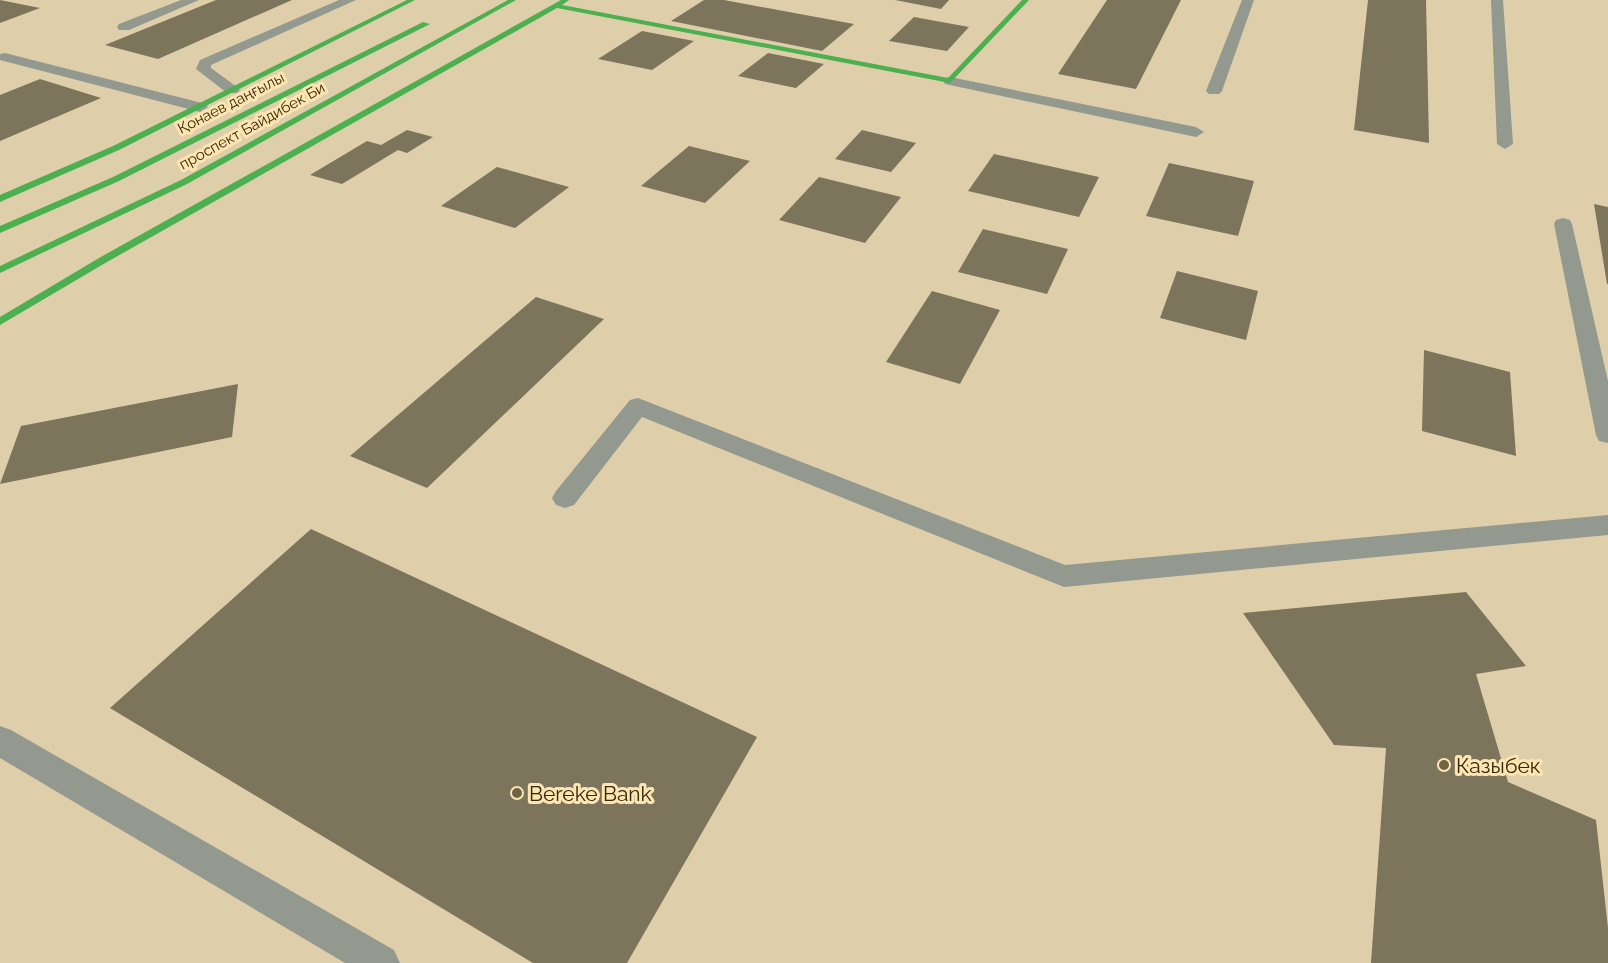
<svg xmlns="http://www.w3.org/2000/svg" width="1608" height="963" viewBox="0 0 1608 963" font-family="Raleway,sans-serif">
<rect width="100%" height="100%" fill="#decfaa"/>
<g fill="#7d745c">
<path d="M0,0L40,8L0,23Z"/>
<path d="M216,0H292L158,59L105,45Z"/>
<path d="M704,0H724L854,24L822,51L671,21Z"/>
<path d="M895,0H949L941,9Z"/>
<path d="M1107,0H1181L1136,89L1058,74Z"/>
<path d="M1368,0H1426L1429,143L1354,130Z"/>
<path d="M914,17L969,27L947,51L889,41Z"/>
<path d="M642,31L694,41L652,70L598,59Z"/>
<path d="M768,53L824,64L796,88L738,76Z"/>
<path d="M40,79L101,98L0,141V95Z"/>
<path d="M407,130L433,137L407,153L398,150L342,184L310,175L367,141L381,145Z"/>
<path d="M862,130L916,143L891,172L835,159Z"/>
<path d="M689,146L750,161L705,203L641,186Z"/>
<path d="M994,154L1099,177L1079,217L968,191Z"/>
<path d="M1169,163L1254,181L1238,236L1146,216Z"/>
<path d="M497,167L569,187L515,228L441,206Z"/>
<path d="M819,177L901,197L865,243L779,220Z"/>
<path d="M1594,204L1608,207V284H1607Z"/>
<path d="M983,229L1068,249L1047,294L958,272Z"/>
<path d="M1177,271L1258,291L1246,340L1160,318Z"/>
<path d="M932,291L1000,310L960,384L886,362Z"/>
<path d="M536,297L604,319L427,488L350,456Z"/>
<path d="M1424,350L1510,372L1516,456L1422,431Z"/>
<path d="M238,384L232,437L0,484L21,426Z"/>
<path d="M311,529L757,737L627,963H533L110,708Z"/>
<path d="M1466,592L1526,666L1476,674L1508,782L1596,820L1608,928V963H1371L1386,748L1334,745L1243,613Z"/>
</g>
<g fill="none" stroke-linecap="round" stroke-linejoin="round">
<g fill="#949990" fill-rule="evenodd">
<path d="M181,0H199L129,30H119L117,27L119,24Z"/>
<path d="M339,0H356L211,65V68L237,87L240,90L237,93H227L196,69L200,60Z"/>
<path d="M1242,0H1254L1222,91L1219,94H1209L1206,91Z"/>
<path d="M1491,0H1503L1513,144L1505,149L1497,144Z"/>
<path d="M5,53L206,104L208,107L200,112L0,60V54Z"/>
<path d="M950,77L1196,127L1204,132L1196,137L945,84L943,81L945,78Z"/>
<path d="M1563,218L1570,220L1572,224L1608,381V443L1599,441L1596,435L1554,224L1556,220Z"/>
<path d="M638,398L1065,565L1608,515V535L1064,587L642,417L574,505L565,508L556,505L552,498L556,491L630,400Z"/>
<path d="M0,726L11,730L394,950L400,963H345L0,758Z"/>
</g>
<g fill="#4caf50" fill-rule="evenodd">
<path d="M407,0H415L119,150L0,202V195L113,146Z"/>
<path d="M508,0H516L187,184L0,273V266L181,180Z"/>
<path d="M561,0H569L562,5L948,78L1022,0H1029L950,83L557,8L107,262L0,325V317L99,258Z"/>
<path d="M423,22L430,24L119,181L0,233V226L113,177Z"/>
</g>
</g>
<g fill="#706344" stroke="#fce5b0" stroke-width="2">
<circle cx="1444" cy="765" r="6"/>
<circle cx="517" cy="793" r="6"/>
</g>
<g text-anchor="middle" dominant-baseline="central" stroke-width="6" stroke-linejoin="round" paint-order="stroke">
<g font-size="15" fill="#34290d" stroke="#fce5b0">
<text transform="translate(231 103) rotate(-27)">Қонаев даңғылы</text>
<text transform="translate(252 126) rotate(-29)">проспект Байдибек Би</text>
</g>
<g font-size="21" fill="#34290d" stroke="#fce5b0" text-anchor="start">
<text x="1456" y="765">Казыбек</text>
<text x="529" y="793">Bereke Bank</text>
</g>
</g>
</svg>
